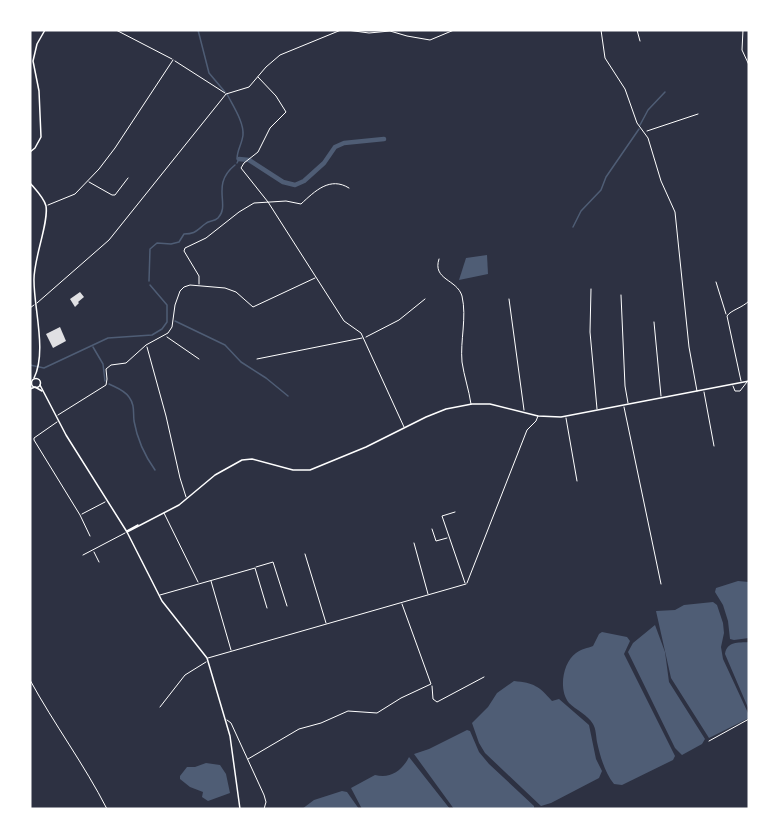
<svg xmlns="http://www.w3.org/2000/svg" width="779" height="839" viewBox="0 0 779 839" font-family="'DM Sans',sans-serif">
<rect width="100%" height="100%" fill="#2d3142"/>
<g fill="#4f5d75">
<path d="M487,255L488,274L459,280L466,258Z"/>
<path d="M738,581L749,582V638L734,640L730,639L728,621L723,605L715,592L716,588Z"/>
<path d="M713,602L717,605L723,623L724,633L721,647L723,659L748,713L749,718L709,738L671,678L656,611L675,610L684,605Z"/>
<path d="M655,625L665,652L669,682L705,739L702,744L682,755L675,748L628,652L633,643Z"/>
<path d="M602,632L627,637L630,641L624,654L675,756L673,760L622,785L614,784C605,773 600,756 597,742C596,736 596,729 593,724C588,715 576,710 569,703C558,690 563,662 576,653C581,649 588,648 593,646L599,634Z"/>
<path d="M749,642V710L725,654C727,641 738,643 749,642Z"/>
<path d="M514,681C534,683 539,686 552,701L559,699L589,725L596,759L602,771L599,778L551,803L541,806L485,753L479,743L472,723L488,707L497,693Z"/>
<path d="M467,730L470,731L479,752L489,764L534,806V809H454L414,754L429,749Z"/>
<path d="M409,757L450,809H362L351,788L375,775C390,779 402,771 409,757Z"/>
<path d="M206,763L220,765L226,774L230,793L208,801L202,797L203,792L190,787L180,779V776L187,767H195Z"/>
<path d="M342,791L347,792L359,809H302L314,800Z"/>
</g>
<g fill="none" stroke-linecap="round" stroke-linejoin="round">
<g stroke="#4f5d75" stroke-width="1.5">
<path d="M198,30L209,73L225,92"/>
<path d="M227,94C233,106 244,122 243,135C242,144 237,150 237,159H239L237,163"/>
<path d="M640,125L648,110L665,92"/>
<path d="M573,227L581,211L601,190L606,177L639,129"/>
<path d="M149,281L150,249L157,243L171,244L179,242L184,234C195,234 196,231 205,224C209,220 214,222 218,218C231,205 210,185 235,165"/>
<path d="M175,321L225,345L241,362L266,378L288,396"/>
<path d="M93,347L103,364L105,381"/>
<path d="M30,365L44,368L108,338L152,335L162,329L167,322V305L150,285"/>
<path d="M109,384C117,388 124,390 129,397C135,405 133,412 134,421C137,438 145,456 155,470"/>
</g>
<path stroke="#4f5d75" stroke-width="4.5" d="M239,159L249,160L283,182L295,185L304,181L324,163L335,147L344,143L384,139"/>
</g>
<g fill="#e0e0e3">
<path d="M80,292L84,297L78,302L79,303L75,307L70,299Z"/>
<path d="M60,327L66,341L53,348L46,334Z"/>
</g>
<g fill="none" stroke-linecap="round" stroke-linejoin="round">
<g stroke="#fff" stroke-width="1">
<path d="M366,337L399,320L425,299"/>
<path d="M30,680C54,724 84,764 107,809"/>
<path d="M709,741L749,719"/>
</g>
<path stroke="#fff" stroke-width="1" d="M733,386L735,391H740L747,382"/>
<g stroke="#fff" stroke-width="1">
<path d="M116,30L172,59"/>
<path d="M347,30L369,33L390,31L407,36L430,40L454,30"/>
<path d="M601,30L605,58L625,89L637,123L648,138L661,181L675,212L689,347L697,391"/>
<path d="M637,30L640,41"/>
<path d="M743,30L742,50L749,65"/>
<path d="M175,61L225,93"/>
<path d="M258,77L276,96L286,112L270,128L258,152L244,163L241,168L268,202L344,321L361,333L404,427"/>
<path d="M647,131L698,114"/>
<path d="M89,182L112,195H115L128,178"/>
<path d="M48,205L75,194L99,169L115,148L173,60"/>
<path d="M439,259C432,280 457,279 462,296C467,318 460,340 462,362C464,376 469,390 471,404"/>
<path d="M716,282L726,314"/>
<path d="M199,284V276L184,251L185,248L206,238L239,212L254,203L286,201L301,204C315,191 330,176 349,188"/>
<path d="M591,289L590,332L597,409"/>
<path d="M621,295L625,386L628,403"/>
<path d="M509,299L524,410"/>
<path d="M37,303L109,240L226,94L249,87L266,67L280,55L341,30"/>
<path d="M30,308L34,305"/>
<path d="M654,322L661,396"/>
<path d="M167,337L199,359"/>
<path d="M147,347L166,416L180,478L186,497"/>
<path d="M257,359L362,338"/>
<path d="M741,381L727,316C731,310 742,308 749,301"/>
<path d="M704,392L714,446"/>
<path d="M624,407L661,584"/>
<path d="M58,415L106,385L107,379L106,369L111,365L126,363L146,345L168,333L172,327L175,305L180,291L184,287L190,285L225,288L236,292L253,307L315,278"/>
<path d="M566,418L577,481"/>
<path d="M57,422L34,438V440L80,515L90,536"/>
<path d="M455,512L442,516L465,583"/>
<path d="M164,513L198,582"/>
<path d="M82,514L105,502"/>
<path d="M432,529L436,541L447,538"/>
<path d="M414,543L428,594"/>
<path d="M94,552L99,562"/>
<path d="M305,554L326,623"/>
<path d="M83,555L125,533"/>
<path d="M256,567L273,562L287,606"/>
<path d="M211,581L231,650"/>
<path d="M467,583L527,430L536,421L538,416"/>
<path d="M160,595L255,568L267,608"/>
<path d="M208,658L466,584"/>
<path d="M432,686L433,699L437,702L484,677"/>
<path d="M160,707L185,675L206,662"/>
<path d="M227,720L231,723L264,795L266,802L264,809"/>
<path d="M248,759L299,729L321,723L348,711L377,713L401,698L431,684L402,604"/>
</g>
<g stroke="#fff" stroke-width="1.5">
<path d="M30,152L35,148L41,137L39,91L33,61L37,44L45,30"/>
<path d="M30,183C36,190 44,198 46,206C49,223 33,260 34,281C34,309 47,352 34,378"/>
<circle cx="36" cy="383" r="4.5"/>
<path d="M40,385L66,435L127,532L162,601L207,658L230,736L240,809"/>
<path d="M30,389L35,387L42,391"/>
<path d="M127,531L138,525"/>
<path d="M127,532L179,505L215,475L242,460L252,459L293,470H310L366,447L426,417L446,409L472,404H490L538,416L561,417L749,381"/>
</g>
</g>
<rect width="779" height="839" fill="none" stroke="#ffffff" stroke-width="63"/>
</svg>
